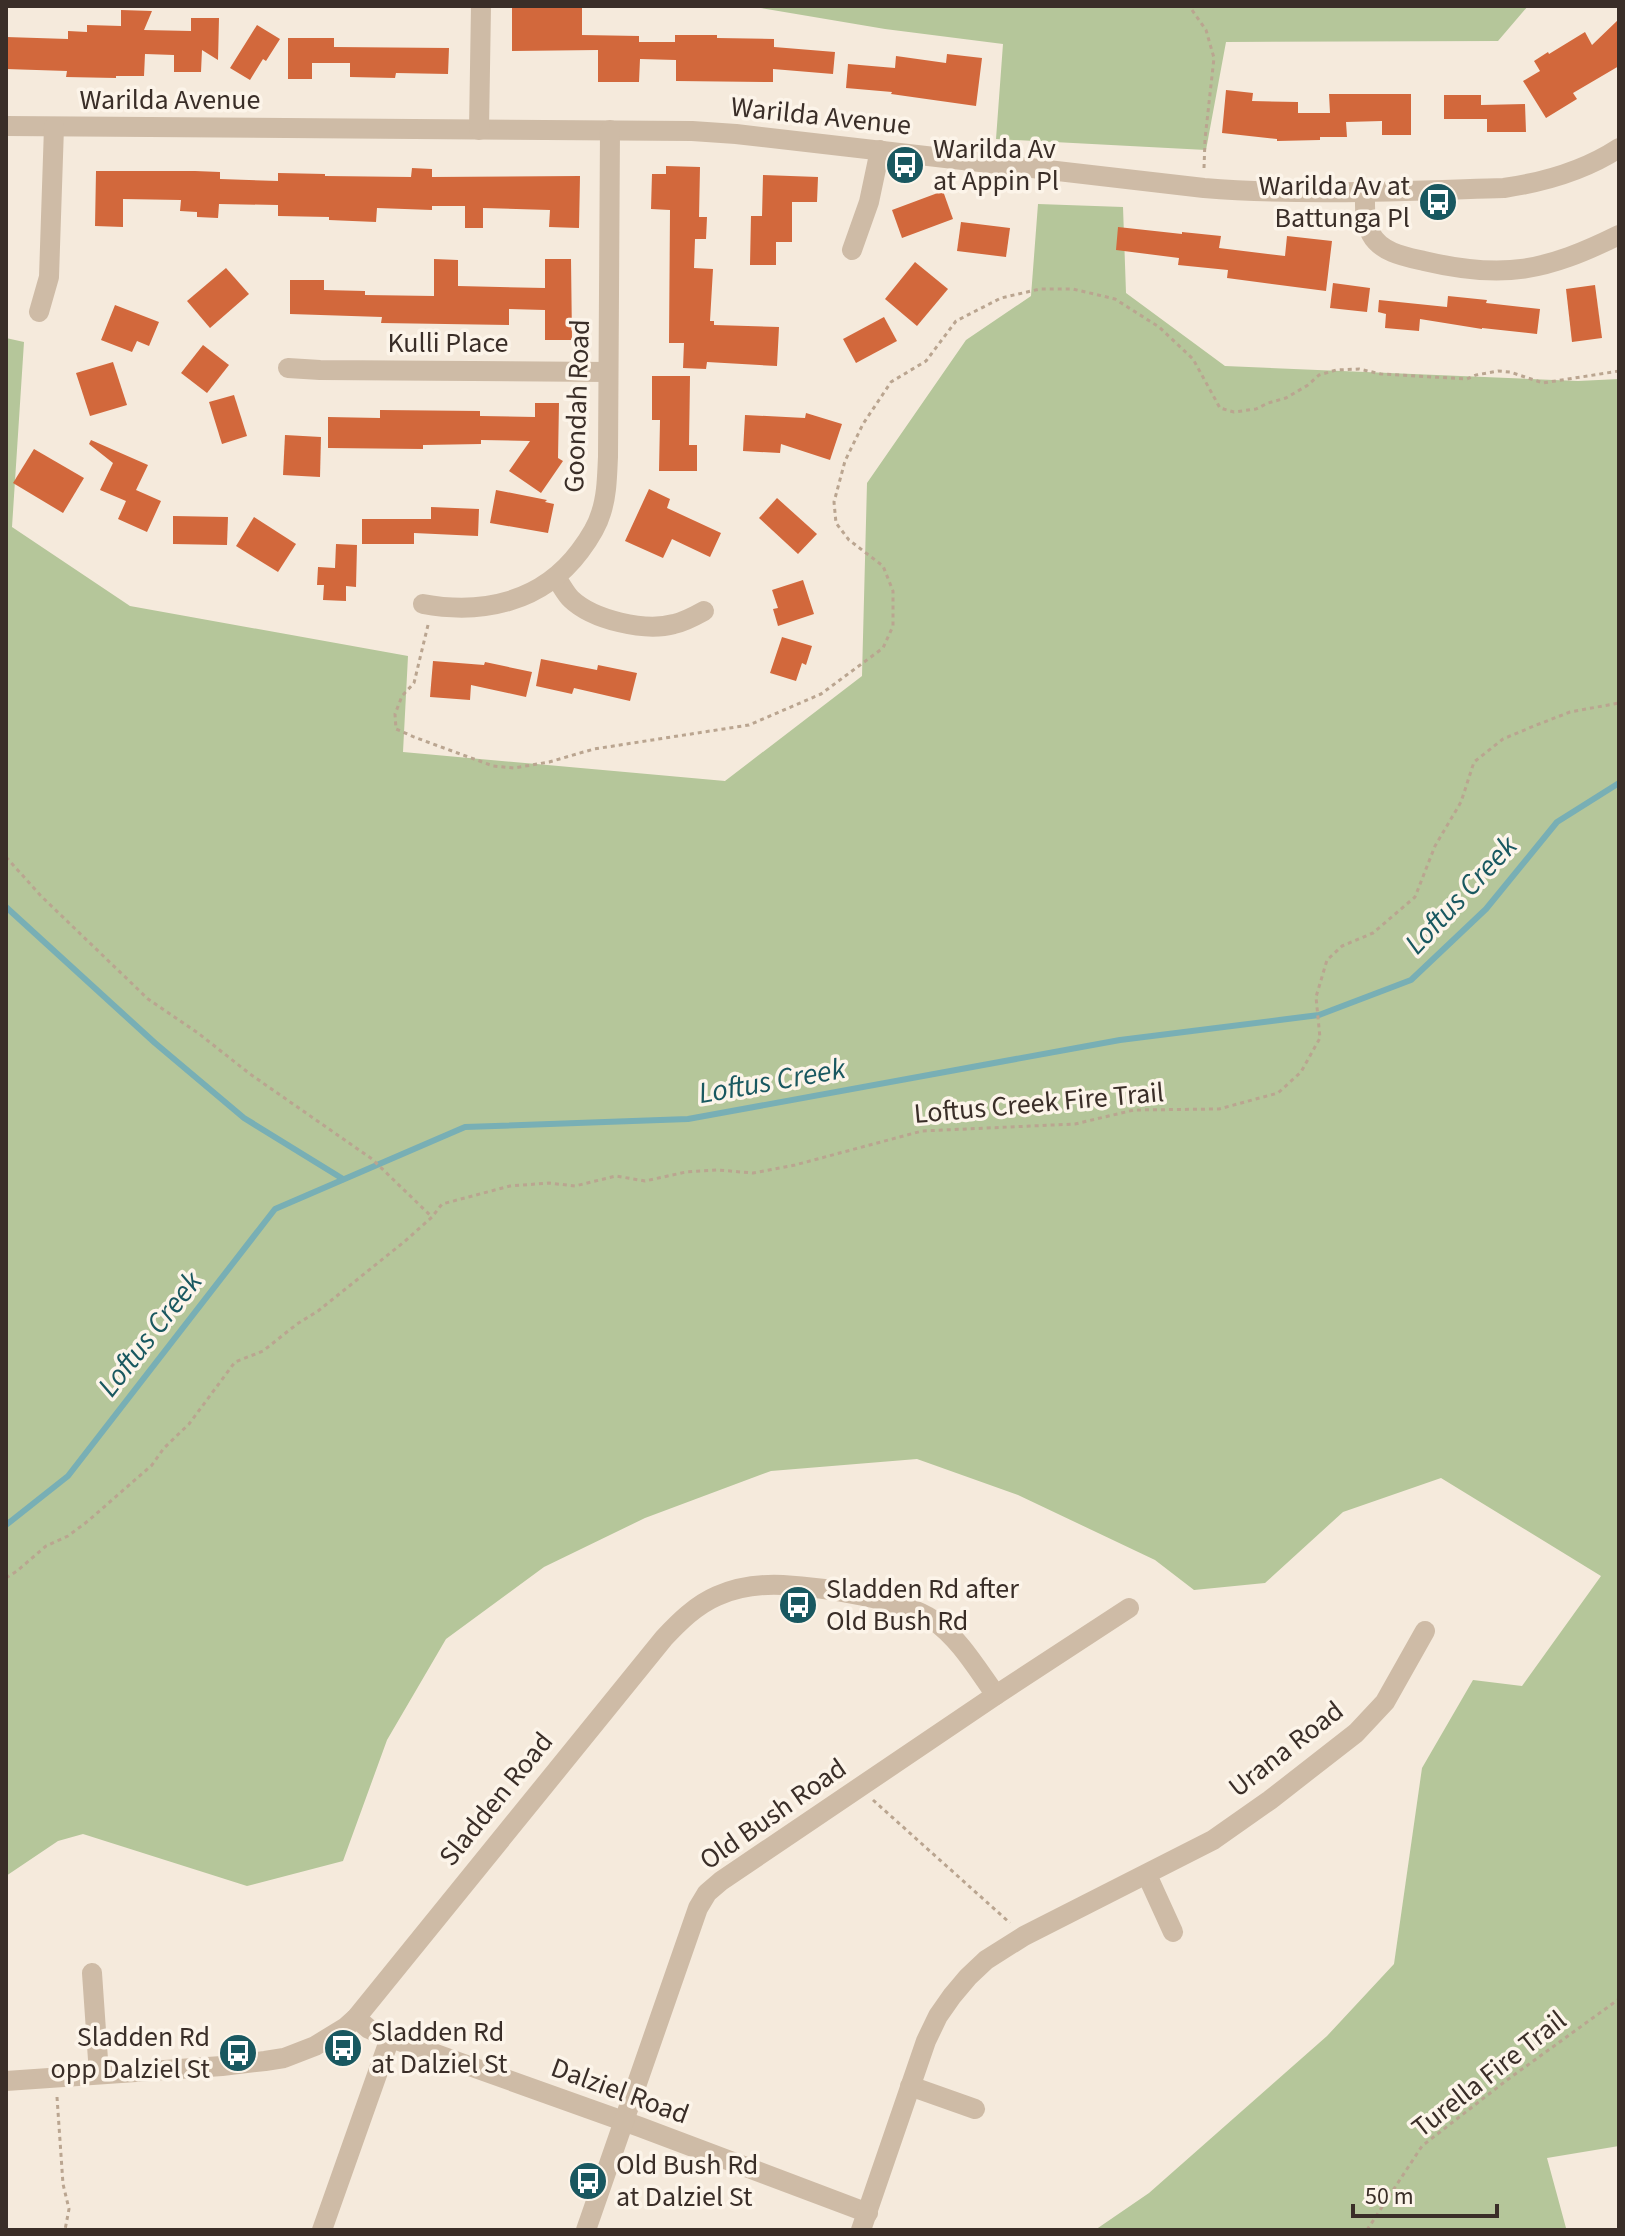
<svg xmlns="http://www.w3.org/2000/svg" width="1625" height="2236" viewBox="0 0 1625 2236" font-family="'Source Sans 3',sans-serif">
<rect width="100%" height="100%" fill="#f5eadc"/>
<g fill="#b5c69a">
<path d="M749,6H1528L1498,41L1226,42L1206,150L996,139L1003,44L885,29Z"/>
<path d="M1038,204L1123,207L1126,293L1225,366L1578,381L1619,379V2146L1547,2158L1566,2228L1563,2230H1095L1149,2193L1327,2036L1394,1964L1422,1768L1473,1680L1522,1686L1601,1576L1441,1478L1343,1512L1265,1583L1194,1590L1155,1560L1018,1495L917,1459L771,1471L645,1518L544,1567L446,1639L387,1740L343,1861L247,1886L83,1834L58,1841L6,1876V338L24,342L12,527L130,606L408,656L403,752L725,781L862,676L867,483L966,340L1031,296Z"/>
</g>
<g fill="none" stroke-linecap="round" stroke-linejoin="round">
<g stroke="#78afb5" stroke-width="6">
<path d="M6,907L155,1043L244,1118L343,1179"/>
<path d="M6,1525L68,1476L275,1209L465,1127L688,1119L1120,1040L1319,1015L1411,980L1486,909L1557,822L1619,783"/>
</g>
</g>
<g fill="#d2683c">
<path d="M512,6H582V35L639,36V42H675V35H717V38L774,39V47L835,52L833,74L773,69V82L676,81V60L640,59L639,82H598V50L512,51Z"/>
<path d="M121,10L152,11L144,30L191,31V18H219L218,60L202,50L201,72H174V55L145,54L144,76H116V78L66,77L67,71L6,69V37L68,39V31L87,32V25L121,26Z"/>
<path d="M1619,19V66L1573,93L1577,99L1546,118L1523,81L1540,71L1534,61L1548,52L1549,54L1585,32L1592,45Z"/>
<path d="M257,25L280,39L266,61L263,59L250,80L230,68Z"/>
<path d="M288,38H334V47L449,48L448,74L396,73L395,78L350,77V63H312V79H288Z"/>
<path d="M947,54L982,58L976,106L891,94L892,92L846,88L848,64L895,68L896,56L946,63Z"/>
<path d="M1226,90L1253,93L1252,101L1298,102V113H1330L1329,94H1411V135H1382V121L1346,122L1347,137H1320V140L1277,141V139L1222,133Z"/>
<path d="M1444,95H1481V105L1525,104L1526,132H1487V119H1444Z"/>
<path d="M666,166L700,167L699,217H707L706,239H695L694,268L713,269L710,321H714V325L779,327L777,366L707,362L706,369L683,368L684,343H669L670,210L651,209L652,174H666Z"/>
<path d="M412,168L432,169V177L580,176L579,228L549,227L550,210L483,208V228H465V206H432V210L377,208L376,222L329,220V217L278,216V205L219,204L218,218L197,217V212L180,211L181,200L123,199V227L95,226L96,171H195L220,172V179L278,181V173L325,174V176L411,177Z"/>
<path d="M763,175L818,177L817,202H792V242H776V265H750L751,216H762Z"/>
<path d="M943,191L953,219L902,238L892,210Z"/>
<path d="M961,222L1010,228L1006,257L957,251Z"/>
<path d="M1118,227L1182,234V232L1221,236L1219,248L1285,256L1287,236L1332,241L1326,291L1227,278L1228,270L1178,265L1179,258L1116,250Z"/>
<path d="M434,259L458,260V286L545,288V259H571L572,340H545V310L509,309V325L381,323L382,317L290,314V280H324V290L365,291V295L434,296Z"/>
<path d="M915,262L948,289L917,326L885,299Z"/>
<path d="M226,268L249,294L210,328L187,301Z"/>
<path d="M1333,283L1370,288L1367,312L1330,308Z"/>
<path d="M1595,285L1602,338L1572,342L1566,289Z"/>
<path d="M1448,296L1487,300L1486,303L1540,309L1537,334L1482,328V329L1420,319L1419,331L1385,328L1386,314L1378,312L1379,300L1447,307Z"/>
<path d="M115,305L159,322L149,346L137,341L132,352L101,340Z"/>
<path d="M884,317L897,341L856,363L843,339Z"/>
<path d="M203,345L229,365L207,393L181,373Z"/>
<path d="M113,362L127,405L90,416L76,373Z"/>
<path d="M652,376H690L689,445H697V471H659L660,420H652Z"/>
<path d="M234,395L247,436L222,444L209,402Z"/>
<path d="M535,403H559L558,458L563,461L541,493L509,471L530,441L481,440V444L423,445V449L328,448V417L380,418V410L480,411V416L535,417Z"/>
<path d="M806,413L842,424L830,460L781,444L780,453L743,451L745,415L805,418Z"/>
<path d="M285,435L321,437L320,477L283,475Z"/>
<path d="M91,440L148,465L136,490L161,501L147,532L118,519L126,501L100,490L113,463L89,444Z"/>
<path d="M34,449L84,478L63,513L13,483Z"/>
<path d="M649,489L670,499L667,508L721,533L710,557L672,539L663,558L625,541Z"/>
<path d="M496,490L547,500L545,502L554,504L548,533L490,523Z"/>
<path d="M777,498L817,534L798,554L759,518Z"/>
<path d="M431,507L479,509L478,536L414,533V544H362V519H431Z"/>
<path d="M173,516L228,517L227,545L173,544Z"/>
<path d="M254,517L296,544L278,572L236,546Z"/>
<path d="M336,544L357,545L356,587L346,586V601L323,600L324,585H317L318,567L335,568Z"/>
<path d="M803,580L814,614L778,626L773,609L778,608L772,590Z"/>
<path d="M782,637L812,646L806,665L802,663L796,681L770,673Z"/>
<path d="M541,659L597,670L598,665L637,673L630,701L574,688L572,694L536,686Z"/>
<path d="M433,661L484,665L485,662L532,672L526,697L471,685L470,700L430,697Z"/>
</g>
<g fill="none" stroke-linecap="round" stroke-linejoin="round">
<g stroke="#baa590" stroke-width="3" stroke-dasharray="4 4" stroke-linecap="butt">
<path d="M1192,10L1206,30L1214,58L1205,139L1204,168"/>
<path d="M428,625L414,683L402,696L395,714L396,729L414,737L493,766L514,768L549,762L594,749L749,725L821,694L883,648L893,626V591L883,566L849,540L836,523L834,502L845,461L863,424L891,382L926,361L956,321L1001,298L1040,289H1073L1115,299L1159,327L1193,359L1220,408L1234,412L1256,409L1268,403L1286,398L1308,385L1319,375L1336,370L1359,369L1381,374L1467,379L1476,375L1498,371L1510,372L1543,383L1619,371"/>
<path d="M6,857L41,896L148,999L198,1033L250,1074L372,1159L432,1217"/>
<path d="M6,1578L17,1571L46,1546L68,1536L88,1521L152,1465L164,1448L189,1424L235,1362L263,1351L297,1324L318,1311L404,1242L432,1217L442,1204L510,1186L549,1183L575,1186L616,1176L645,1181L686,1172L718,1170L753,1173L795,1165L922,1131L1075,1124L1134,1110L1219,1109L1278,1093L1301,1072L1320,1038L1316,997L1327,960L1342,946L1373,933L1415,897L1435,846L1461,802L1474,762L1503,739L1534,726L1570,712L1619,703"/>
<path d="M873,1800L1010,1923"/>
<path d="M57,2097L63,2184L69,2209L65,2230"/>
<path d="M1367,2230L1422,2146L1507,2080L1619,1999"/>
</g>
<g stroke="#cebba6" stroke-width="20">
<path d="M6,126L692,131L736,134L1204,188C1304,196 1404,191 1504,188C1545,182 1584,171 1619,148"/>
<path d="M479,130L481,6"/>
<path d="M1365,192C1365,206 1364,222 1371,234C1381,253 1406,257 1424,261C1504,280 1546,271 1619,235"/>
<path d="M852,250L869,202L880,150"/>
<path d="M39,312L49,277L54,127"/>
<path d="M288,368L320,370L608,372"/>
<path d="M556,578C561,584 565,593 571,599C593,620 645,632 674,624C684,622 695,616 704,611"/>
<path d="M423,604C483,615 542,602 580,551C589,539 597,527 601,513C607,495 607,476 608,457L610,130"/>
<path d="M1147,1875L1173,1932"/>
<path d="M92,1973L99,2074"/>
<path d="M356,2018L369,2029L380,2034L640,2127L868,2213"/>
<path d="M6,2081L222,2066L265,2061L284,2058L315,2046L346,2027L356,2018L664,1638C679,1622 696,1605 717,1596C737,1587 762,1584 783,1585C821,1587 903,1599 933,1620C960,1639 977,1669 996,1695"/>
<path d="M910,2086L975,2109"/>
<path d="M322,2230L390,2038"/>
<path d="M586,2230L698,1908L707,1893L721,1881L996,1695L1129,1608"/>
<path d="M861,2230L926,2041L938,2016L952,1996L968,1977L986,1960L1024,1936L1213,1840L1270,1800L1356,1733L1385,1702L1425,1631"/>
</g>
</g>
<defs>
<symbol id="bus-disc" viewBox="-11 -11 22 22"><circle r="9.5" fill="#195860" stroke="#fcf4e9"/><path d="M-5-6H5V4H4V6H2V4H-2V6H-4V4H-5ZM-3.5-4V0h7V-4ZM-3.5 1.2v1.5H-2V1.2ZM2 1.2v1.5H3.5V1.2Z" fill="#fff"/></symbol>
</defs>
<g fill-rule="evenodd">
<use href="#bus-disc" x="883" y="143" width="44" height="44"/>
<use href="#bus-disc" x="1416" y="180" width="44" height="44"/>
<use href="#bus-disc" x="776" y="1583" width="44" height="44"/>
<use href="#bus-disc" x="321" y="2026" width="44" height="44"/>
<use href="#bus-disc" x="216" y="2031" width="44" height="44"/>
<use href="#bus-disc" x="566" y="2159" width="44" height="44"/>
</g>
<g text-anchor="middle" dominant-baseline="central" stroke-width="7" stroke-linejoin="round" paint-order="stroke">
<g font-size="28" fill="#3a2e28" stroke="#fcf4e9">
<text x="170" y="100">Warilda Avenue</text>
<text transform="translate(821 116) rotate(6)">Warilda Avenue</text>
<text x="448" y="343">Kulli Place</text>
<text transform="translate(577 406) rotate(-88)">Goondah Road</text>
<text transform="translate(1039 1103) rotate(-5)">Loftus Creek Fire Trail</text>
<text transform="translate(1286 1749) rotate(-38)">Urana Road</text>
<text transform="translate(496 1799) rotate(-51)">Sladden Road</text>
<text transform="translate(773 1814) rotate(-35)">Old Bush Road</text>
<text transform="translate(1489 2074) rotate(-38)">Turella Fire Trail</text>
<text transform="translate(620 2091) rotate(20)">Dalziel Road</text>
</g>
<g font-size="28" fill="#3a2e28" stroke="#fcf4e9" text-anchor="start">
<text x="933" y="149">Warilda Av<tspan x="933" dy="32">at Appin Pl</tspan></text>
<text x="1410" y="186" text-anchor="end">Warilda Av at<tspan x="1410" dy="32">Battunga Pl</tspan></text>
<text x="826" y="1589">Sladden Rd after<tspan x="826" dy="32">Old Bush Rd</tspan></text>
<text x="371" y="2032">Sladden Rd<tspan x="371" dy="32">at Dalziel St</tspan></text>
<text x="210" y="2037" text-anchor="end">Sladden Rd<tspan x="210" dy="32">opp Dalziel St</tspan></text>
<text x="616" y="2165">Old Bush Rd<tspan x="616" dy="32">at Dalziel St</tspan></text>
</g>
<g font-size="30" font-style="italic" fill="#195860" stroke="#fcf4e9">
<text transform="translate(1461 895) rotate(-47)">Loftus Creek</text>
<text transform="translate(772 1081) rotate(-10)">Loftus Creek</text>
<text transform="translate(150 1334) rotate(-52)">Loftus Creek</text>
</g>
</g>
<rect width="1625" height="2236" fill="none" stroke="#3a2e28" stroke-width="16"/>
<path d="M1353 2204v12h144v-12" fill="none" stroke="#3a2e28" stroke-width="4"/>
<text x="1365" y="2204" font-size="24" fill="#3a2e28" stroke="#fcf4e9" stroke-width="6" paint-order="stroke">50 m</text>
</svg>
